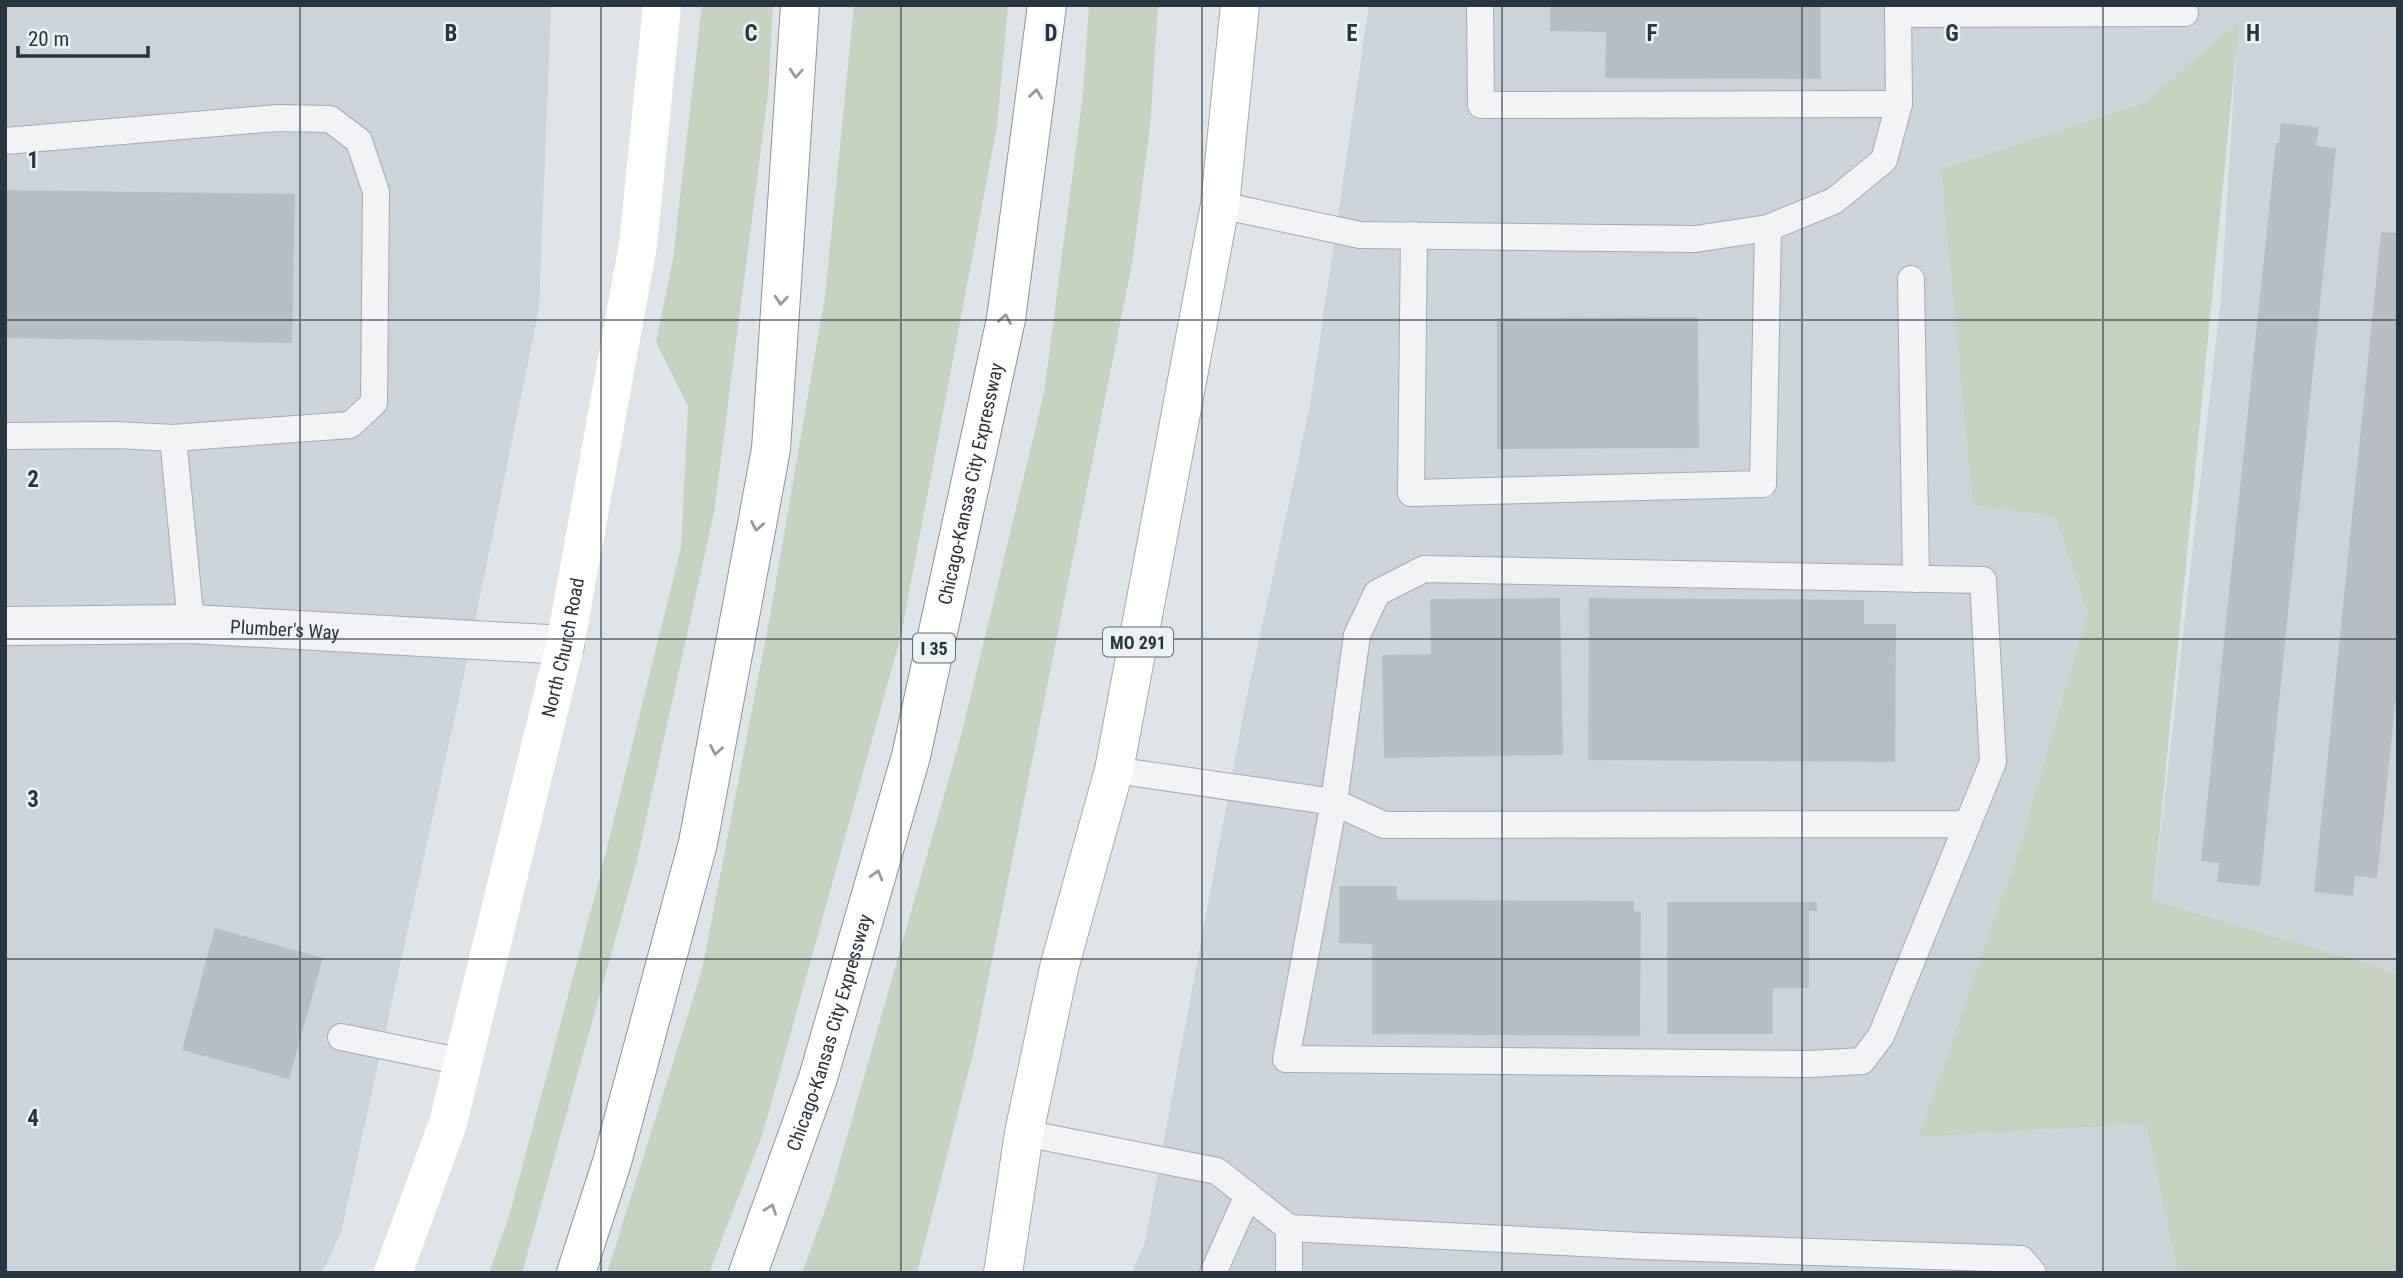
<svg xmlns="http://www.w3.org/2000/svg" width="2403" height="1278" viewBox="0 0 2403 1278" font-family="'Roboto Condensed',sans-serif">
<rect width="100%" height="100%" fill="#dee4e7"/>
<g fill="#ccd3d9">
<path d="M5,5H551L539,309L462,684L341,1232L322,1273H5Z"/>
<path d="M1369,5H2398V975L2372,965L2153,902L2221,297L2238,22L2144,103L1941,169L2087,613L2019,848L1920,1137L2146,1124L2178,1273H1132L1145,1242L1246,700L1310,406Z"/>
</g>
<g fill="#c7d1c0">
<path d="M702,5H773L768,95L714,512L636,865L522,1273H489L509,1216L598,884L681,547L688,406L656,342L673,259Z"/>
<path d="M854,5H1008L997,126L901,635L763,1133L709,1273H607L702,970L770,616L825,296Z"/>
<path d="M1089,5H1158L1150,128L1132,264L974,1050L917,1273H802L830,1196L961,736L1044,393L1083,94Z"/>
<path d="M2239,21L2153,901L2372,965L2398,975V1273H2178L2146,1124L1919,1137L2019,848L2087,613L2055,516L1973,505L1941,169L2144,103Z"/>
</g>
<g fill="#b6bec4">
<path d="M1550,5H1821V79L1605,78L1606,32L1550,31Z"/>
<path d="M2281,123L2319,127L2316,146L2336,148L2260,886L2217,882L2219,863L2201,861L2276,143H2279Z"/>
<path d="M5,190L295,194L292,343L5,338Z"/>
<path d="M2381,232L2398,233V678L2377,878L2355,876L2353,896L2314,892Z"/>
<path d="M1698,317L1699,448L1497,449V318Z"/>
<path d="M1560,598L1563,755L1384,758L1382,655L1431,654L1430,599Z"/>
<path d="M1589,598L1864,600V624H1896L1895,762L1588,760Z"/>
<path d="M1339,886H1397V900L1634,901V911L1641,912L1640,1036L1372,1034V944L1339,943Z"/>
<path d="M1667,902H1817V911H1809V988H1773V1034H1667Z"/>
<path d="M215,928L323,958L289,1079L182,1050Z"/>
</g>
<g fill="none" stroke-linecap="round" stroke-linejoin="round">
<defs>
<g id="service">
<path d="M1480,5L1481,105L1899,104"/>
<path d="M1898,14L2185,13"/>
<path d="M5,141L277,118L330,119L359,141L376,192L374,403L350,425L173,438L117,435L5,436"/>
<path d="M1220,205L1360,235L1695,239L1768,228L1834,201L1884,160L1899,104L1898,5"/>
<path d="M1414,235L1411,493L1763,484L1768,228"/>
<path d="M1911,279L1916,579"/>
<path d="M173,438L191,624"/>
<path d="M1114,770L1334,802L1357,635L1377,593L1424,569L1983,580L1993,762L1881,1036L1862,1061L1809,1064L1286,1059L1334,802L1384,825L1968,824"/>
<path d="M341,1037L463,1062"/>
<path d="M1024,1133L1217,1171L1289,1228L1641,1246L2021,1259L2033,1273"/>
<path d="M1289,1228V1273"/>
<path d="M1213,1273L1248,1195"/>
</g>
<g id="minor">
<path id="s1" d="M5,626L191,624L565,645"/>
</g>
<path id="primary" d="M1003,1273L1024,1133L1059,968L1114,770L1220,205L1240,5"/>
<g id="motorway">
<path d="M576,1273L612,1162L698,843L771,449L800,5"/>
<path id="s3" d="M748,1273L818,1078L911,756L1006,319L1047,5"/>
</g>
</defs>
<use href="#service" stroke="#a4acb1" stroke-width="28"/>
<use href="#minor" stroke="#a4acb1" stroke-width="40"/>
<use href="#primary" stroke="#9eaab3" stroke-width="40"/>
<use href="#motorway" stroke="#86949d" stroke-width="40"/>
<use href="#service" stroke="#f1f3f6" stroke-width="26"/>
<use href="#minor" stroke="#f1f3f6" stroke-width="38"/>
<path stroke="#fff" stroke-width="38" id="s2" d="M393,1273L448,1123L565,645L638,245L662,5"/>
<use href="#primary" stroke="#fff" stroke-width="38"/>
<use href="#motorway" stroke="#fff" stroke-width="38"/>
</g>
<defs><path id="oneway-chevron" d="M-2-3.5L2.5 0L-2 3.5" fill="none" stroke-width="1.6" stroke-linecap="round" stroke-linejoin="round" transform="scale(1.75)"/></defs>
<g stroke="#949a9e">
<use href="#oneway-chevron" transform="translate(796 73) rotate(94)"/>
<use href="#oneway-chevron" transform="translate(1036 94) rotate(-82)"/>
<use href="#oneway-chevron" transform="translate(781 300) rotate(94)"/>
<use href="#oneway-chevron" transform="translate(1005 319) rotate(-80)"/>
<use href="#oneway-chevron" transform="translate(757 526) rotate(100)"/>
<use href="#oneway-chevron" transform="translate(716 750) rotate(100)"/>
<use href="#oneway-chevron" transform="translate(877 875) rotate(-74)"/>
<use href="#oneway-chevron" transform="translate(771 1209) rotate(-70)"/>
</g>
<path fill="none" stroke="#28343e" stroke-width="2" stroke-opacity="0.55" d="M300,5V1273M601,5V1273M901,5V1273M1202,5V1273M1502,5V1273M1802,5V1273M2103,5V1273M5,320H2398M5,639H2398M5,959H2398"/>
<g text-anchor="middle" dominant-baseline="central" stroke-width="5" stroke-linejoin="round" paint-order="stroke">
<g fill="#edf2f5" stroke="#636d75" stroke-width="2">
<rect x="1103" y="627.5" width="70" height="29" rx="5"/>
<rect x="913" y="633.5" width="42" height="29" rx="5"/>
</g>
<g font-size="18" font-weight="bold" fill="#28343e">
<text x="1138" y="642">MO 291</text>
<text x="934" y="648">I 35</text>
</g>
<g font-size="19" fill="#28343e" stroke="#edf2f5">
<text stroke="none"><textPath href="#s3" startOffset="821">Chicago-Kansas City Expressway</textPath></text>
<text stroke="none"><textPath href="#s1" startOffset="280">Plumber's Way</textPath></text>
<text stroke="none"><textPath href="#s2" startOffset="649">North Church Road</textPath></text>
<text stroke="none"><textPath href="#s3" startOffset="254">Chicago-Kansas City Expressway</textPath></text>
</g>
</g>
<g font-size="23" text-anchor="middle" font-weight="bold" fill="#28343e" stroke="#edf2f5" stroke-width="5" stroke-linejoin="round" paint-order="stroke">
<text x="451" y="41">B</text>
<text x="751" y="41">C</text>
<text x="1051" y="41">D</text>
<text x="1352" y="41">E</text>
<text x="1652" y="41">F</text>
<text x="1952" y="41">G</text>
<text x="2253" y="41">H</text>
<text x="33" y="168">1</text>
<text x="33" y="487">2</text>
<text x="33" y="807">3</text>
<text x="33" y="1126">4</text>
</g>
<rect width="2403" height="1278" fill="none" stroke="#28343e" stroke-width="14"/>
<path d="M18 46v10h130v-10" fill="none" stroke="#28343e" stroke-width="3.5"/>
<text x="28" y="46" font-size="21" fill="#28343e" stroke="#edf2f5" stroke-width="5" paint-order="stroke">20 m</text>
</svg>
